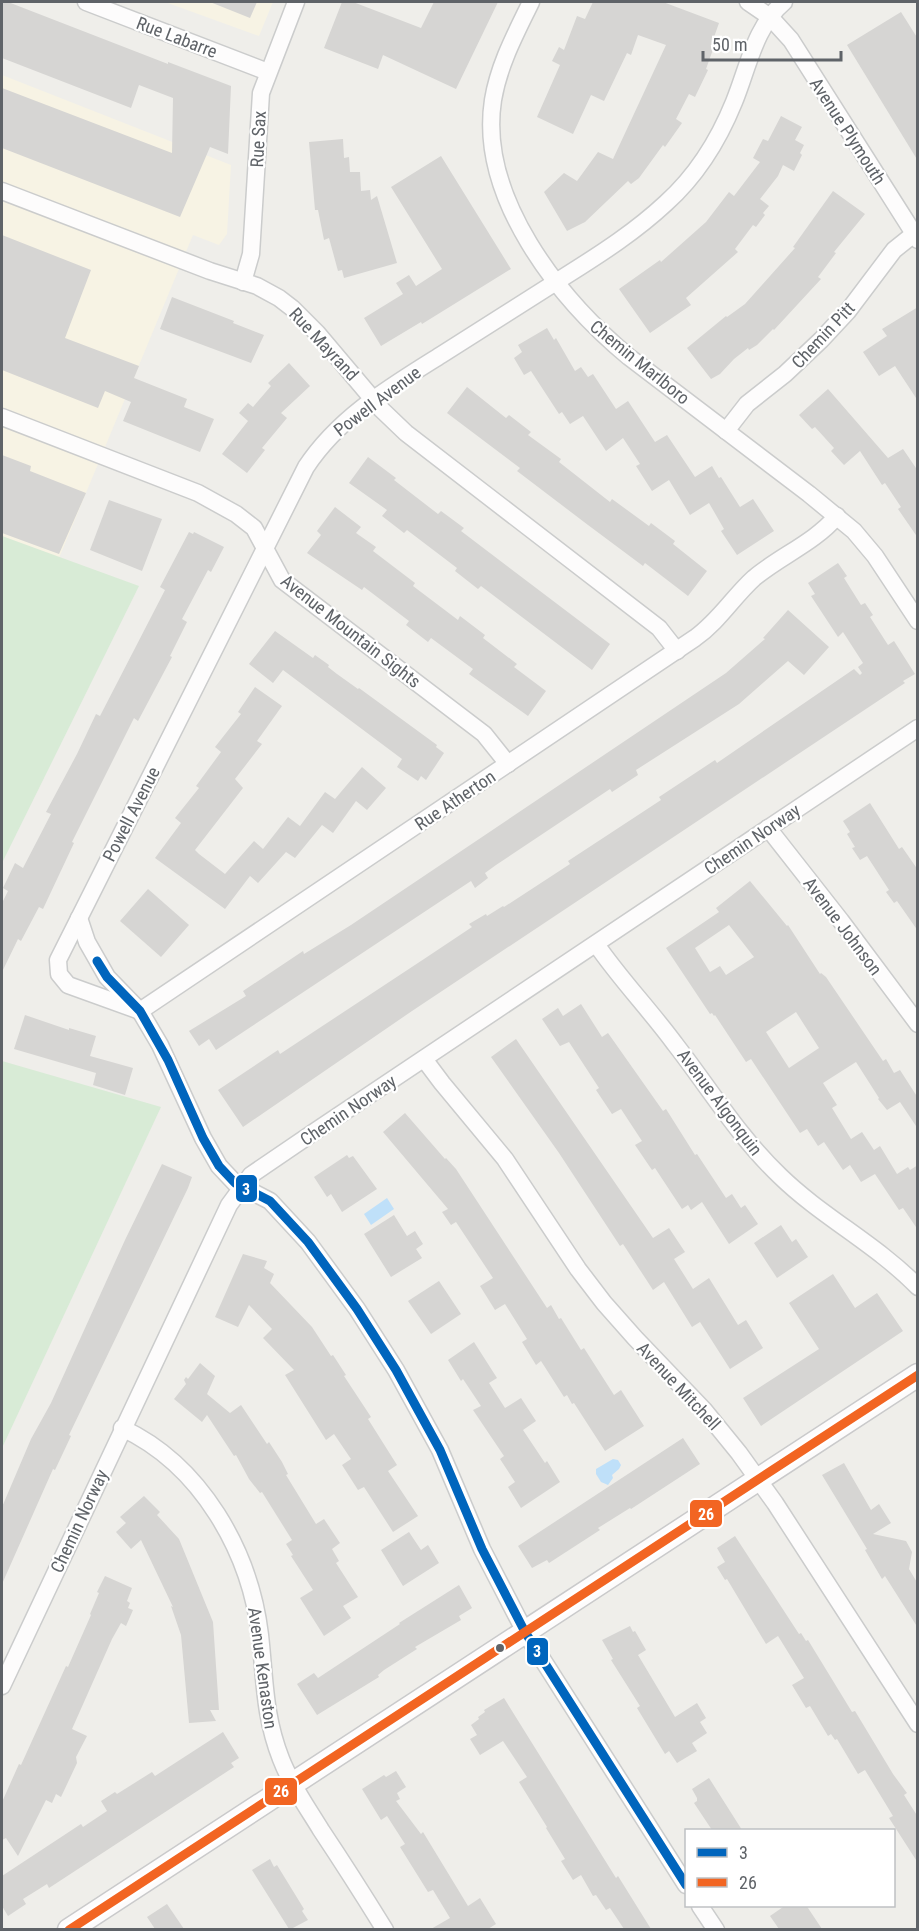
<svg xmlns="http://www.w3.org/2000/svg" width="919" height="1931" viewBox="0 0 919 1931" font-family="'Roboto Condensed',sans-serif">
<rect width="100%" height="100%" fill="#efeeea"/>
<g fill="#f7f3e4">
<path d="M165,2H273L259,36Z"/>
<path d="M2,75L231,165L227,234L219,245L193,235L59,558L2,536Z"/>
</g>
<g fill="#d8ebd6">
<path d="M2,536L139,586L2,863Z"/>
<path d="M2,1061L161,1107L2,1448Z"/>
</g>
<g fill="#bfe0f9">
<path d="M387,1198L394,1209L371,1225L364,1214Z"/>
<path d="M613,1459L618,1460L621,1465L619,1469L612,1475L613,1478L608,1485L601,1482L596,1474V1469Z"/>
</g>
<g fill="#d6d5d3" fill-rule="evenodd">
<path d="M2,2H8L168,64V62L231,86L228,154L210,147L180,217L2,148V88L172,153L173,98L139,85L131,108L2,58Z"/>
<path d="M210,2H257L250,18Z"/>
<path d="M342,2H353L421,28L434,2H498L456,89L383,55L378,69L324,48Z"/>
<path d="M593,2H663L719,23L713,40L716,41L706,69L708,70L695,97L689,94L676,119L682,123L665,147L663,145L639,178L631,184L628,181L585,222L567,231L544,192L564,173L577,181L598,152L613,159L666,45L638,35L631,55L627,53L604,101L591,95L573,134L537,117L560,65L552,61L559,47L564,50L577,16L585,19Z"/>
<path d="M901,12L918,39V161L847,45Z"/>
<path d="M781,116L802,127L795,140L804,145L800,153L802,155L794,171L783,165L778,176L760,199L769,206L763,213L765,215L756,227L753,225L735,249L738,252L686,298L691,305L650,333L619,289L660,260L661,262L706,222L729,192L734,196L760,162L753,158L763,139L768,141Z"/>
<path d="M343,139L344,158L349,157L350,172H360L361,191L370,190L371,200L377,196L397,263L344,278L342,270L338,271L329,238L324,240L318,210H315L309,142Z"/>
<path d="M441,156L511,269L422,324L421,322L381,346L364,318L403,294L396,283L409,275L416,286L442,269L391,187Z"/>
<path d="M833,191L865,214L834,252L836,253L818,277L821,279L774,330L773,329L757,345L749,350L748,348L734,359L720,374L711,379L687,348L726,316L727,317L745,304L795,248L793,247Z"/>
<path d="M2,235L91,270L65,338L139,366L134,378L187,399L184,407L214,419L200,452L123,421L131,402L105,391L98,408L2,370Z"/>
<path d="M172,297L234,321L233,323L264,335L251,363L160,329Z"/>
<path d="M918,307V401L895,366L879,376L863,352L887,336L882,329Z"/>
<path d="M547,328L554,340L556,338L575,371L581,367L588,377L593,374L616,409L628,401L655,442L667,435L695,477L712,466L719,478L721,477L740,507L753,499L774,531L737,555L721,531L724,529L709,503L690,515L669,480L652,491L636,466L640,464L623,438L606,451L583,416L570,424L562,412L559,414L531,371L524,375L514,358L522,352L518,345Z"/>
<path d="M289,363L310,386L281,413L287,418L262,448L265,450L247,473L222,454L248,421L239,413L248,403L253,407L271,386L268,383Z"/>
<path d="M467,387L506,418L509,415L531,432L528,435L561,459L559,462L610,502L612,499L649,526L651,523L675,541L673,544L707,571L688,596L645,563L643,566L588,525L517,471L520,468L447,413Z"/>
<path d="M828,389L888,458L903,449L918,471V538L898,509L901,507L885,483L882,485L860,451L844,465L831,451L834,448L815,427L812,429L799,415Z"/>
<path d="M2,455L31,466L30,471L86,493L59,554L2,533Z"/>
<path d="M368,457L396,478L394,480L438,514L441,511L464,528L461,531L610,644L592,670L481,586L478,589L455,571L457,568L407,530L404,533L382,516L387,510L349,483Z"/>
<path d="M109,500L162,519L142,571L90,550Z"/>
<path d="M335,507L361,527L356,533L376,547L373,551L415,583L413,586L458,620L460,616L485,635L483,638L517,664L514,667L546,691L528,716L469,674L473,669L431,638L428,642L406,625L409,621L364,587L362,590L307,553L321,535L317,531Z"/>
<path d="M189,532L193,534L194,532L224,547L211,572L208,570L182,619L187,622L170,656L172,657L138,721L134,718L72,842L74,843L43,909L39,907L21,941L18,939L2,972V903L8,891L3,888L15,863L23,868L51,814L46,812L77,754L96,714L100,716L165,590L160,587Z"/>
<path d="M838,563L847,576L844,578L861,605L865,603L873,615L870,617L888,645L894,641L915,674L903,681L905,683L412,1011L243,1127L218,1090L278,1050L280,1054L424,959L472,927L469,924L486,914L487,916L503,906L504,907L570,864L568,861L661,800L659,797L715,760L717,763L854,669L860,675L862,673L858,667L863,663L843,632L838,637L811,596L815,594L808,583Z"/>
<path d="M788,610L829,647L804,675L788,661L739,704L636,770L638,775L612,792L610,789L496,865L485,873L488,878L475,888L471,881L216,1050L209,1039L199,1046L189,1031L246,996L243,991L303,951L304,954L351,925L726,673L765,639L763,638Z"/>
<path d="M275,631L313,658L315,655L329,665L328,667L337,674L358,689L359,688L437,745L436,747L444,753L426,780L421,776L418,781L397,767L402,759L283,670L273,683L249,664Z"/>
<path d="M255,687L282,706L257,741L262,744L235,779L243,788L195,850L199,854L225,874L254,841L263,849L288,817L300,826L325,792L335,799L362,767L386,788L367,810L356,801L333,833L322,825L295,858L286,852L258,883L250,876L225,909L155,858L181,823L175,818L199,788L196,786L221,752L215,747L241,714L238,712Z"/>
<path d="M870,803L899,849L902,847L918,870V931L897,901L894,903L886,892L889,890L867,856L860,860L852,848L855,847L847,834L850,832L843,821Z"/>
<path d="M750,881L787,926L788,925L820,974L821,973L826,977L883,1061L886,1059L894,1073L900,1070L918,1098V1129L900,1102L887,1110L878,1099L879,1098L856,1062L823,1083L837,1105L832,1108L851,1139L862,1132L874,1150L880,1146L897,1174L908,1167L910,1170L918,1165V1230L903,1208L899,1210L875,1174L861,1182L850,1165L843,1170L824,1142L818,1146L807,1129L800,1133L751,1059L746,1062L715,1015L714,1016L712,1013L710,1014L666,948L719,912L716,908ZM729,925L754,957L726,975L720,966L710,972L695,948ZM796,1012L819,1048L789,1068L766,1032Z"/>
<path d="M148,889L189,925L161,957L120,921Z"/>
<path d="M581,1004L602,1037L608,1033L663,1111L666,1109L695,1155L697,1154L726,1198L732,1194L741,1208L745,1205L758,1224L729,1244L702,1202L691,1210L688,1205L682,1209L655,1168L652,1170L635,1145L642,1141L621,1109L612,1114L596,1090L599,1088L569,1042L560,1046L542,1019L558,1008L563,1016Z"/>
<path d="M25,1015L69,1030V1028L96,1036L90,1056L133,1068L125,1095L93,1085L96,1073L14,1049Z"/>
<path d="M516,1039L653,1238L669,1228L685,1252L674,1259L693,1289L709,1278L738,1325L746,1320L763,1348L730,1369L700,1322L692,1327L664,1282L653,1290L623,1244L620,1246L559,1153L491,1057Z"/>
<path d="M405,1113L445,1159L446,1158L456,1169L547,1308L551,1305L559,1319L561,1318L581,1350L584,1348L614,1395L621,1390L644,1426L605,1451L574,1403L572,1404L567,1395L564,1397L541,1361L536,1365L522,1342L527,1339L505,1304L495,1310L480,1286L493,1278L456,1222L451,1225L442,1212L448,1209L383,1132Z"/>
<path d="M347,1155L349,1158L353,1156L377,1189L342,1212L331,1194L327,1197L314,1177Z"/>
<path d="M162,1164L192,1177L188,1188L69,1435L71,1436L55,1470L53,1469L2,1584V1507L31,1439L51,1403L125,1240Z"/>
<path d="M394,1215L407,1236L415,1231L423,1244L416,1249L422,1258L391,1277L364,1234Z"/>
<path d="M781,1225L792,1242L796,1239L808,1257L777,1278L754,1243Z"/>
<path d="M243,1254L267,1261L264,1268L274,1274L270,1283L312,1327L331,1356L333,1355L346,1375L344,1376L371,1417L368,1419L397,1465L388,1471L418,1516L393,1532L364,1487L358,1490L342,1465L351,1459L334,1434L326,1440L285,1375L294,1370L263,1338L272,1329L249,1305L238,1327L215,1317Z"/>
<path d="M833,1274L855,1308L877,1293L903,1331L761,1426L743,1398L819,1349L789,1303Z"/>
<path d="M439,1281L461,1314L431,1334L408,1301Z"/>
<path d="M474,1342L497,1378L489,1383L505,1408L521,1398L536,1421L523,1430L545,1463L547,1461L560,1482L521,1508L508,1487L515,1482L500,1459L504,1456L473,1410L481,1406L463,1379L461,1381L448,1360Z"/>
<path d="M200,1363L215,1376L207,1394L230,1413L241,1405L267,1444L269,1442L282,1462L288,1474L286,1475L316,1524L324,1519L340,1543L332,1549L339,1561L336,1563L358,1597L343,1606L351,1618L324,1636L300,1598L313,1590L291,1556L293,1555L286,1544L292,1540L262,1492L260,1493L249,1479L236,1455L234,1456L207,1415L202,1422L174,1399L186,1384L184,1380L186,1377L188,1379Z"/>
<path d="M683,1438L700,1464L631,1509L630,1508L598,1528L600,1530L549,1563L547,1560L532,1568L518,1546Z"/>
<path d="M844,1463L871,1510L879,1504L891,1523L873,1534L906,1541L912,1552L909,1569L918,1584V1628L885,1576L882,1579L865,1550L867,1549L822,1475Z"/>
<path d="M144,1496L160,1512L157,1515L179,1539L213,1622L219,1710H210L216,1721L189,1723L181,1635L171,1606L173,1607L141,1540L131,1549L116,1532L126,1523L120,1517Z"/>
<path d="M409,1532L421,1550L428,1545L439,1563L403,1586L381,1550Z"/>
<path d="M735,1536L799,1634L801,1633L806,1641L808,1640L852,1712L855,1711L893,1774L907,1793L904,1795L918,1817V1863L889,1818L893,1816L865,1770L858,1774L837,1739L835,1740L831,1734L828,1736L810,1706L806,1708L792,1685L804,1678L778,1636L766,1644L727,1579L725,1580L717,1567L725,1562L717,1548Z"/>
<path d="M105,1576L132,1588L127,1601L130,1603L128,1608L133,1610L126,1626L121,1623L112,1639L72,1729L87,1736L76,1757L77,1763L61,1797L56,1794L52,1803L46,1800L18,1856L6,1838L2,1840V1802L19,1764L21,1765L66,1666L68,1667L91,1615L90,1614L99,1593L97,1592Z"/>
<path d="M459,1585L472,1608L459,1616L461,1620L415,1647L417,1649L384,1670L378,1675L379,1677L317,1715L297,1684L314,1673L318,1678L400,1624L399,1623Z"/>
<path d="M630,1626L633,1632L635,1631L646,1650L638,1655L675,1717L697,1703L706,1718L700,1722L707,1733L692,1743L697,1751L677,1763L669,1751L665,1754L637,1708L640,1706L611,1660L613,1659L602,1640Z"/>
<path d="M504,1698L616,1878L618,1876L651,1929H624L610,1908L606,1910L596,1895L593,1896L581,1875L573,1880L561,1861L565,1859L546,1828L547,1827L519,1782L527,1777L503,1741L480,1755L470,1739L477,1735L471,1725L479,1719L478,1717L485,1712L484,1710Z"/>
<path d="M223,1732L239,1758L231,1763L234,1767L49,1888L47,1884L23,1899L26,1904L8,1916L2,1906V1876L81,1824L83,1827L107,1811L101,1801L115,1792L117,1794L152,1772L155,1776Z"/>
<path d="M396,1771L406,1787L397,1793L400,1799L396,1801L421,1834L423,1832L468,1906L480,1898L496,1924L488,1929H431L450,1918L433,1890L428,1892L400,1847L405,1844L387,1816L381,1820L362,1789L384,1775L386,1777Z"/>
<path d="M709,1778L742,1830H712L694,1803L697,1801V1798L692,1789Z"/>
<path d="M270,1859L274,1867L277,1865L304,1909L302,1911L308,1920L291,1929H289L252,1870Z"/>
<path d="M167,1904L184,1929H155L147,1917Z"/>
<path d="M786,1905H806L822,1929H779L770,1916Z"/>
</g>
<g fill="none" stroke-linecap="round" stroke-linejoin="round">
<defs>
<g id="minor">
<path d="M86,2L268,72"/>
<path d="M531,2C516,33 499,64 493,100C478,197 559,299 629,357L809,494L854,531L875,556L918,621"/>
<path d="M748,2L770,17L791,40L918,240"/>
<path d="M2,191L210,271L257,286L279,298L292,308L317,333L382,410L406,433L659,628L677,651"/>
<path d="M243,282L251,254L261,93L296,2"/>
<path d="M2,417L198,493L236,514L254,528L282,580L484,734L508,764"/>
<path d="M726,431L747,404L785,374L821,340L848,311L894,250L914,234"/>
<path d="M768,828L841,921L918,1024"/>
<path d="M79,918L87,942L107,977L140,1011L160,1045L203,1138L219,1166L235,1183L270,1201L308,1242L357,1309L396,1370L440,1450L482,1549L525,1632L686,1885"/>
<path d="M596,944C620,979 650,1010 675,1044C710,1089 738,1136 780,1176C822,1217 876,1244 918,1287"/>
<path d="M140,1011L68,985L59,974L58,960L306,467C339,417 390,387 441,355C483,328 525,302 567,275C602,253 636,231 666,203C696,176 719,139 734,102C748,68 755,26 784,2"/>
<path d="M140,1011L695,638C719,621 733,597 754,578C780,556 814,543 837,516"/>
<path d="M424,1059L442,1083L505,1159L578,1269L604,1303L635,1338L704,1410L739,1453L775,1503L918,1724"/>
<path d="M122,1428C201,1465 250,1551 260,1635C265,1680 264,1716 281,1759C291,1785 307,1807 321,1830C343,1863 364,1896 385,1930"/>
<path d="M2,1686L229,1205L251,1175L317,1130L918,728"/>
<path d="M700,1906L716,1930"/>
</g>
<path id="secondary" d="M69,1930L918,1375"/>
</defs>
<use href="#minor" stroke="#cbcccc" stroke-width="19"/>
<use href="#secondary" stroke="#cacacb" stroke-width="25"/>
<use href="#minor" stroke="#fdfcfc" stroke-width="16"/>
<use href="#secondary" stroke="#fdfcfc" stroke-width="22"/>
<defs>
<path id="bus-1" d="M97,961L107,977L140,1011L168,1060L203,1138L219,1166L235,1183L270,1201L308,1242L357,1309L396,1370L440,1450L482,1549L525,1632L686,1885"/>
<path id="bus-2" d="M69,1930L918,1375"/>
</defs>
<use href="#bus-1" stroke="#fff" stroke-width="14"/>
<use href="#bus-2" stroke="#fff" stroke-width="14"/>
<use href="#bus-1" stroke="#0065bd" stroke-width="9"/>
<use href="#bus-2" stroke="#f26522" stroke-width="9"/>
</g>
<circle fill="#5f6368" stroke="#fff" stroke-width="2" cx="500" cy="1648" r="5"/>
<g text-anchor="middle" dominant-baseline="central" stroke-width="4.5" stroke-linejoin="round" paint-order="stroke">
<g font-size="18" fill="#5f6368" stroke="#fff">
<text transform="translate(177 37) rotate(21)">Rue Labarre</text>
<text transform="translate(848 131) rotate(57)">Avenue Plymouth</text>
<text transform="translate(258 139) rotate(-87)">Rue Sax</text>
<text transform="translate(823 335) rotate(-47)">Chemin Pitt</text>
<text transform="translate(324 344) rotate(47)">Rue Mayrand</text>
<text transform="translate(640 362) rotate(39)">Chemin Marlboro</text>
<text transform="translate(377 401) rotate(-37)">Powell Avenue</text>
<text transform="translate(351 631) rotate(38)">Avenue Mountain Sights</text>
<text transform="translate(455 800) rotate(-34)">Rue Atherton</text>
<text transform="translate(131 814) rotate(-63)">Powell Avenue</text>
<text transform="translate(752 839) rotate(-34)">Chemin Norway</text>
<text transform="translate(843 926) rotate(53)">Avenue Johnson</text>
<text transform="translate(720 1102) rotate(53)">Avenue Algonquin</text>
<text transform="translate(348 1110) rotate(-34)">Chemin Norway</text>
<text transform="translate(679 1386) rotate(47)">Avenue Mitchell</text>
<text transform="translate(79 1521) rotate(-65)">Chemin Norway</text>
<text transform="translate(263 1668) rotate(82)">Avenue Kenaston</text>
</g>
</g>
<g stroke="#fff" stroke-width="2">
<rect x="235" y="1174" width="23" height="29" rx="6" fill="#0065bd"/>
<rect x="689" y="1499" width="34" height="29" rx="6" fill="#f26522"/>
<rect x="526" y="1637" width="23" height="29" rx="6" fill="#0065bd"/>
<rect x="264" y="1777" width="34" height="29" rx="6" fill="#f26522"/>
</g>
<g font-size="16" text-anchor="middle" font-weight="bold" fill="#fff">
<text x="246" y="1195">3</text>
<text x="706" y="1520">26</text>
<text x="537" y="1657">3</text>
<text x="281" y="1797">26</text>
</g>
<rect width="919" height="1931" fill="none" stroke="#5f6368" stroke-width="6"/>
<rect x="685" y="1829" width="210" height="78" fill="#ffffff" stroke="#bfc1c3" stroke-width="1.5"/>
<rect x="697" y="1848" width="30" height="9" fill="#0065bd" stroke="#bfc1c3" stroke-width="1.5"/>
<text x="739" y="1859" font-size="18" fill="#5f6368">3</text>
<rect x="697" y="1878" width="30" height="9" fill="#f26522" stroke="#bfc1c3" stroke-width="1.5"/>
<text x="739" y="1889" font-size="18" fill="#5f6368">26</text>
<path d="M703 51v9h138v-9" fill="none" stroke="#5f6368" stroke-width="3"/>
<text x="712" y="51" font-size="18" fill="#5f6368" stroke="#ffffff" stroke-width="4.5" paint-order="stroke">50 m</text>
</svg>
